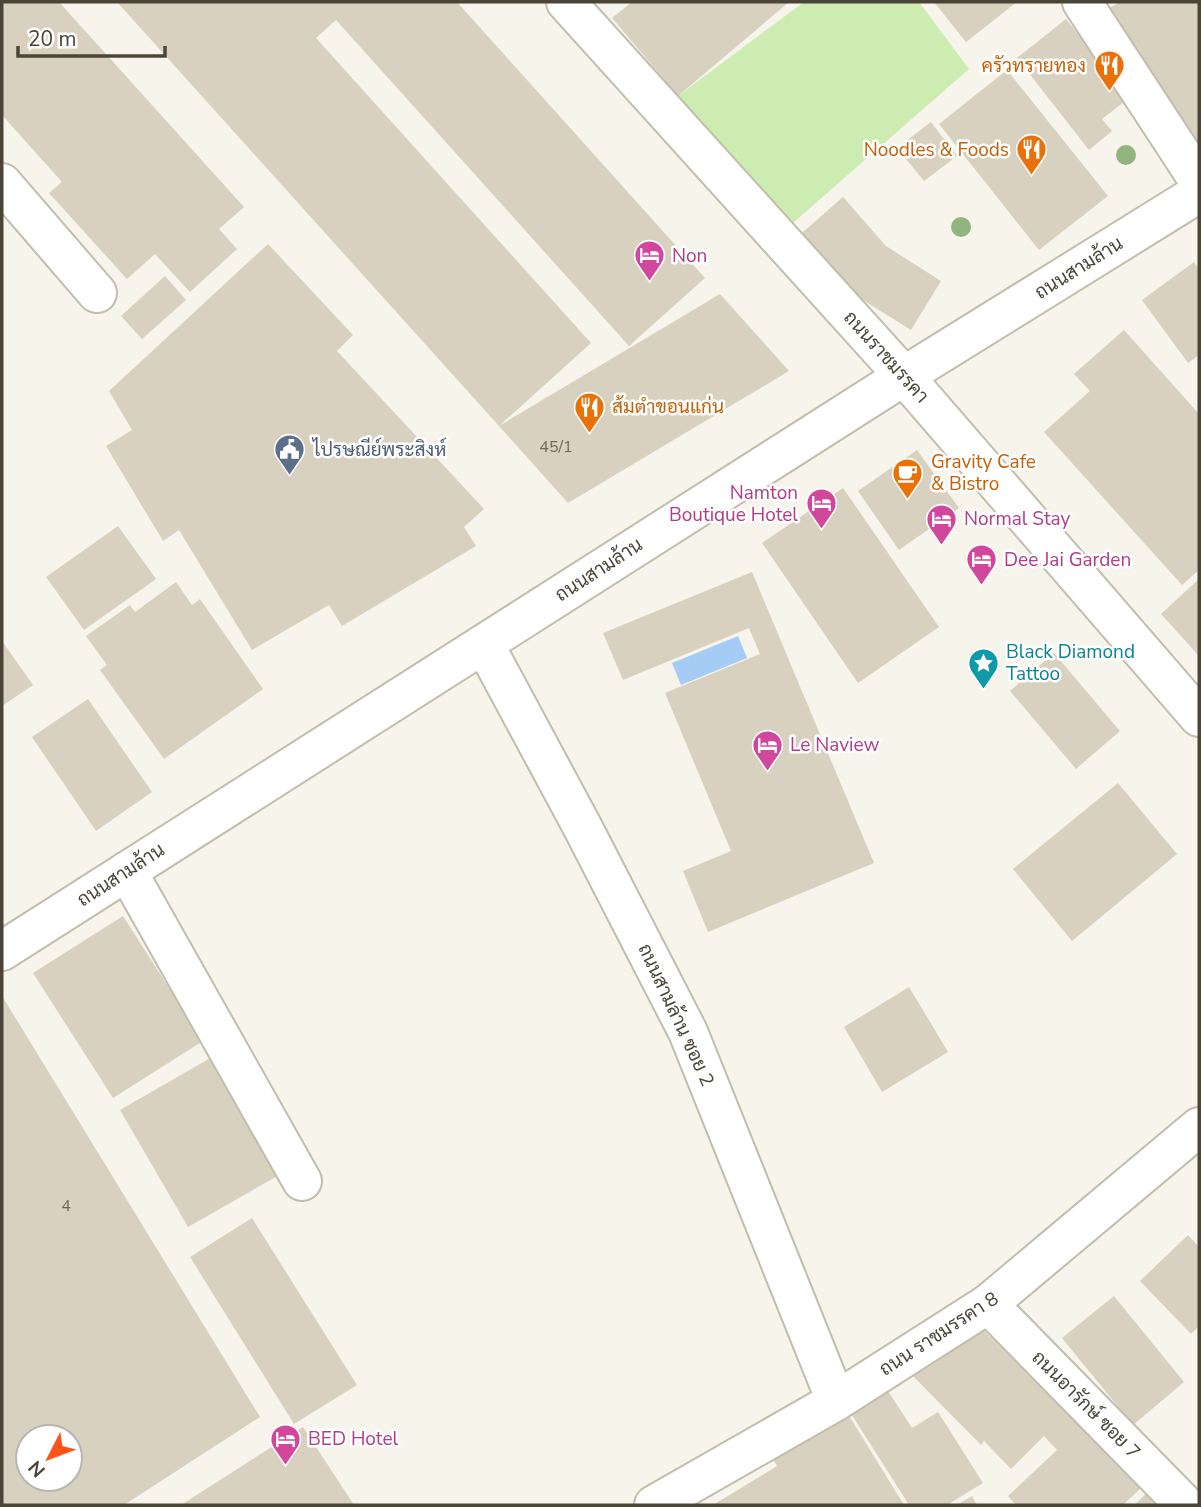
<svg xmlns="http://www.w3.org/2000/svg" width="1201" height="1507" viewBox="0 0 1201 1507" font-family="'Nunito Sans',Sarabun,sans-serif">
<rect width="100%" height="100%" fill="#f6f4eb"/>
<path fill="#ccecb2" d="M804,2H919L969,69L787,228L678,96Z"/>
<path fill="#a5ccf5" d="M738,636L747,658L681,685L672,663Z"/>
<g fill="#d9d1bf" fill-rule="evenodd">
<path d="M2,2H59L244,207L219,229L237,249L190,292L155,254L127,279L49,193L62,182L2,115Z"/>
<path d="M117,2H457L705,278L629,346L336,20L316,38L591,343L499,426Z"/>
<path d="M632,2H789L678,96L612,18Z"/>
<path d="M934,2H1017L966,42Z"/>
<path d="M1120,2H1199V145L1188,153L1103,12Z"/>
<path d="M1066,19L1129,98L1102,119L1112,131L1089,150L1017,58Z"/>
<path d="M1007,70L1108,196L1039,250L939,124Z"/>
<path d="M931,122L957,156L924,181L897,148Z"/>
<path d="M843,197L886,246L941,281L911,330L855,295L802,233Z"/>
<path d="M268,244L353,335L337,351L484,509L464,527L476,546L342,626L329,605L252,650L179,530L163,541L106,446L132,430L109,391Z"/>
<path d="M1194,262L1199,270V355L1188,363L1142,300Z"/>
<path d="M165,276L186,300L142,339L121,316Z"/>
<path d="M720,294L789,371L568,503L499,426Z"/>
<path d="M1124,330L1199,414V570L1182,585L1044,432L1090,391L1074,374Z"/>
<path d="M917,450L959,508L899,550L858,491Z"/>
<path d="M843,488L939,627L858,683L762,543Z"/>
<path d="M118,526L156,579L84,630L46,577Z"/>
<path d="M752,572L874,863L708,932L683,871L731,851L665,693L760,654L749,628L623,680L603,633Z"/>
<path d="M1199,579V656L1161,614Z"/>
<path d="M176,582L192,605L200,599L263,689L164,759L100,670L107,665L86,636L130,605L135,612Z"/>
<path d="M2,641L33,685L2,706Z"/>
<path d="M1054,653L1120,731L1076,769L1010,691Z"/>
<path d="M88,699L152,792L96,831L32,737Z"/>
<path d="M1118,783L1177,854L1072,941L1013,869Z"/>
<path d="M123,916L203,1041L113,1098L33,973Z"/>
<path d="M909,987L948,1052L882,1092L844,1027Z"/>
<path d="M2,996L260,1417L124,1505H2ZM28,1437H70V1479H28Z"/>
<path d="M212,1057L279,1175L188,1227L120,1110Z"/>
<path d="M252,1218L357,1385L294,1424L190,1257Z"/>
<path d="M1188,1235L1199,1247V1326L1191,1334L1140,1281Z"/>
<path d="M1114,1296L1184,1382L1133,1425L1062,1338Z"/>
<path d="M979,1326L1144,1485L1123,1505H1016L1008,1496L1057,1450L1044,1436L1011,1469L984,1441L981,1445L907,1370Z"/>
<path d="M886,1388L912,1428L938,1412L983,1483L947,1505H909L850,1412Z"/>
<path d="M848,1414L904,1505H713L777,1466L773,1459Z"/>
<path d="M303,1427L354,1505H181Z"/>
<path d="M1149,1490L1164,1505H1135Z"/>
<path d="M972,1496L977,1505H957Z"/>
</g>
<g fill="none" stroke-linecap="round" stroke-linejoin="round">
<defs>
<g id="minor">
<path d="M566,2L904,376L1199,717"/>
<path d="M1082,2L1199,181"/>
<path d="M2,183L97,293"/>
<path d="M484,644L583,828L688,1032L836,1401"/>
<path d="M127,871L302,1181"/>
<path d="M2,951L904,376L1199,193"/>
<path d="M988,1304L1185,1505"/>
<path d="M654,1505L836,1401L988,1304L1199,1127"/>
</g>
</defs>
<use href="#minor" stroke="#c2bdac" stroke-width="42"/>
<use href="#minor" stroke="#fff" stroke-width="38"/>
</g>
<g fill="#92b57f">
<circle cx="1126" cy="155" r="10"/>
<circle cx="961" cy="227" r="10"/>
</g>
<defs>
<symbol id="restaurant-pin" viewBox="-11 -11 22 30"><path d="M0 17L-7.5 6A9.5 9.5 0 1 1 7.5 6Z" fill="#e8710a" stroke="#fff"/><path d="M-5-6h1v4h1v-4h1v4h1v-4h1v5L-1.5 .5V6h-2V.5L-5-1ZM5-6V6H3V1.5H1.5Q1.5-4 5-6Z" fill="#fff"/></symbol>
<symbol id="hotel-pin" viewBox="-11 -11 22 30"><path d="M0 17L-7.5 6A9.5 9.5 0 1 1 7.5 6Z" fill="#d1479c" stroke="#fff"/><path d="M-6-4.5h1.5V1H6V5H4.5V3h-9V5H-6ZM-4 0a1.8 1.8 0 1 1 3.6 0ZM.5 0V-2.5h3Q6-2.5 6 0Z" fill="#fff"/></symbol>
<symbol id="civic-pin" viewBox="-11 -11 22 30"><path d="M0 17L-7.5 6A9.5 9.5 0 1 1 7.5 6Z" fill="#5c6f8a" stroke="#fff"/><path d="M-.6-6.5H3V-4.5H.6V-3L4-1V1h2V6H-6V1h2V-1L-.6-3ZM-1.2 2.5V6h2.4V2.5Z" fill="#fff"/></symbol>
<symbol id="cafe-pin" viewBox="-11 -11 22 30"><path d="M0 17L-7.5 6A9.5 9.5 0 1 1 7.5 6Z" fill="#e8710a" stroke="#fff"/><path d="M-5.5-4.5H6V0H3Q3 3.5 0 3.5H-2.5Q-5.5 3.5-5.5 0ZM3-3.2v2h1.7v-2ZM-6 4.5H4V6H-6Z" fill="#fff"/></symbol>
<symbol id="sight-pin" viewBox="-11 -11 22 30"><path d="M0 17L-7.5 6A9.5 9.5 0 1 1 7.5 6Z" fill="#0f9aa8" stroke="#fff"/><path d="M0-6L1.8-2.2L6-1.7L2.9 1.2L3.7 5.4L0 3.3L-3.7 5.4L-2.9 1.2L-6-1.7L-1.8-2.2Z" fill="#fff"/></symbol>
</defs>
<g fill-rule="evenodd">
<use href="#restaurant-pin" x="1092" y="48" width="35" height="47"/>
<use href="#restaurant-pin" x="1014" y="132" width="35" height="47"/>
<use href="#hotel-pin" x="632" y="238" width="35" height="47"/>
<use href="#restaurant-pin" x="572" y="390" width="35" height="47"/>
<use href="#civic-pin" x="272" y="432" width="35" height="47"/>
<use href="#cafe-pin" x="890" y="456" width="35" height="47"/>
<use href="#hotel-pin" x="804" y="486" width="35" height="47"/>
<use href="#hotel-pin" x="924" y="502" width="35" height="47"/>
<use href="#hotel-pin" x="964" y="542" width="35" height="47"/>
<use href="#sight-pin" x="966" y="646" width="35" height="47"/>
<use href="#hotel-pin" x="750" y="728" width="35" height="47"/>
<use href="#hotel-pin" x="268" y="1422" width="35" height="47"/>
</g>
<g text-anchor="middle" dominant-baseline="central" stroke-width="5" stroke-linejoin="round" paint-order="stroke">
<g font-size="16" fill="#6e685a">
<text x="556" y="447">45/1</text>
<text x="66" y="1206">4</text>
</g>
<g font-size="19" fill="#c56008" stroke="#fff" text-anchor="end">
<text x="1086" y="66">ครัวทรายทอง</text>
<text x="1009" y="150">Noodles &amp; Foods</text>
<text x="612" y="407" text-anchor="start">ส้มตำขอนแก่น</text>
<text x="931" y="462" text-anchor="start">Gravity Cafe<tspan x="931" dy="22">&amp; Bistro</tspan></text>
</g>
<g font-size="19" fill="#b23c85" stroke="#fff" text-anchor="start">
<text x="672" y="256">Non</text>
<text x="798" y="493" text-anchor="end">Namton<tspan x="798" dy="22">Boutique Hotel</tspan></text>
<text x="964" y="519">Normal Stay</text>
<text x="1004" y="560">Dee Jai Garden</text>
<text x="790" y="745">Le Naview</text>
<text x="308" y="1439">BED Hotel</text>
</g>
<g font-size="19" fill="#4b4538" stroke="#fff">
<text transform="translate(1079 268) rotate(-32)">ถนนสามล้าน</text>
<text transform="translate(886 357) rotate(48)">ถนนราชมรรคา</text>
<text transform="translate(599 570) rotate(-33)">ถนนสามล้าน</text>
<text transform="translate(121 875) rotate(-33)">ถนนสามล้าน</text>
<text transform="translate(676 1015) rotate(65)">ถนนสามล้าน ซอย 2</text>
<text transform="translate(939 1334) rotate(-33)">ถนน ราชมรรคา 8</text>
<text transform="translate(1086 1405) rotate(45)">ถนนอารักษ์ ซอย 7</text>
</g>
<g font-size="19" fill="#4e5e75" stroke="#fff" text-anchor="start">
<text x="313" y="450">ไปรษณีย์พระสิงห์</text>
</g>
<g font-size="19" fill="#0d838f" stroke="#fff" text-anchor="start">
<text x="1006" y="652">Black Diamond<tspan x="1006" dy="22">Tattoo</tspan></text>
</g>
</g>
<rect width="1201" height="1507" fill="none" stroke="#4b4538" stroke-width="7"/>
<g transform="translate(49 1458) rotate(228)"><circle r="33" fill="#ffffff" stroke="#b7b5af" stroke-width="2"/>
<path d="M0-5L12 26L0 18L-12 26Z" fill="#ff5219"/>
<text y="-10" font-size="19" font-weight="bold" text-anchor="middle" fill="#4b4538">N</text>
</g>
<path d="M18 46v10h147v-10" fill="none" stroke="#4b4538" stroke-width="3.5"/>
<text x="28" y="46" font-size="21" fill="#4b4538" stroke="#ffffff" stroke-width="5" paint-order="stroke">20 m</text>
</svg>
